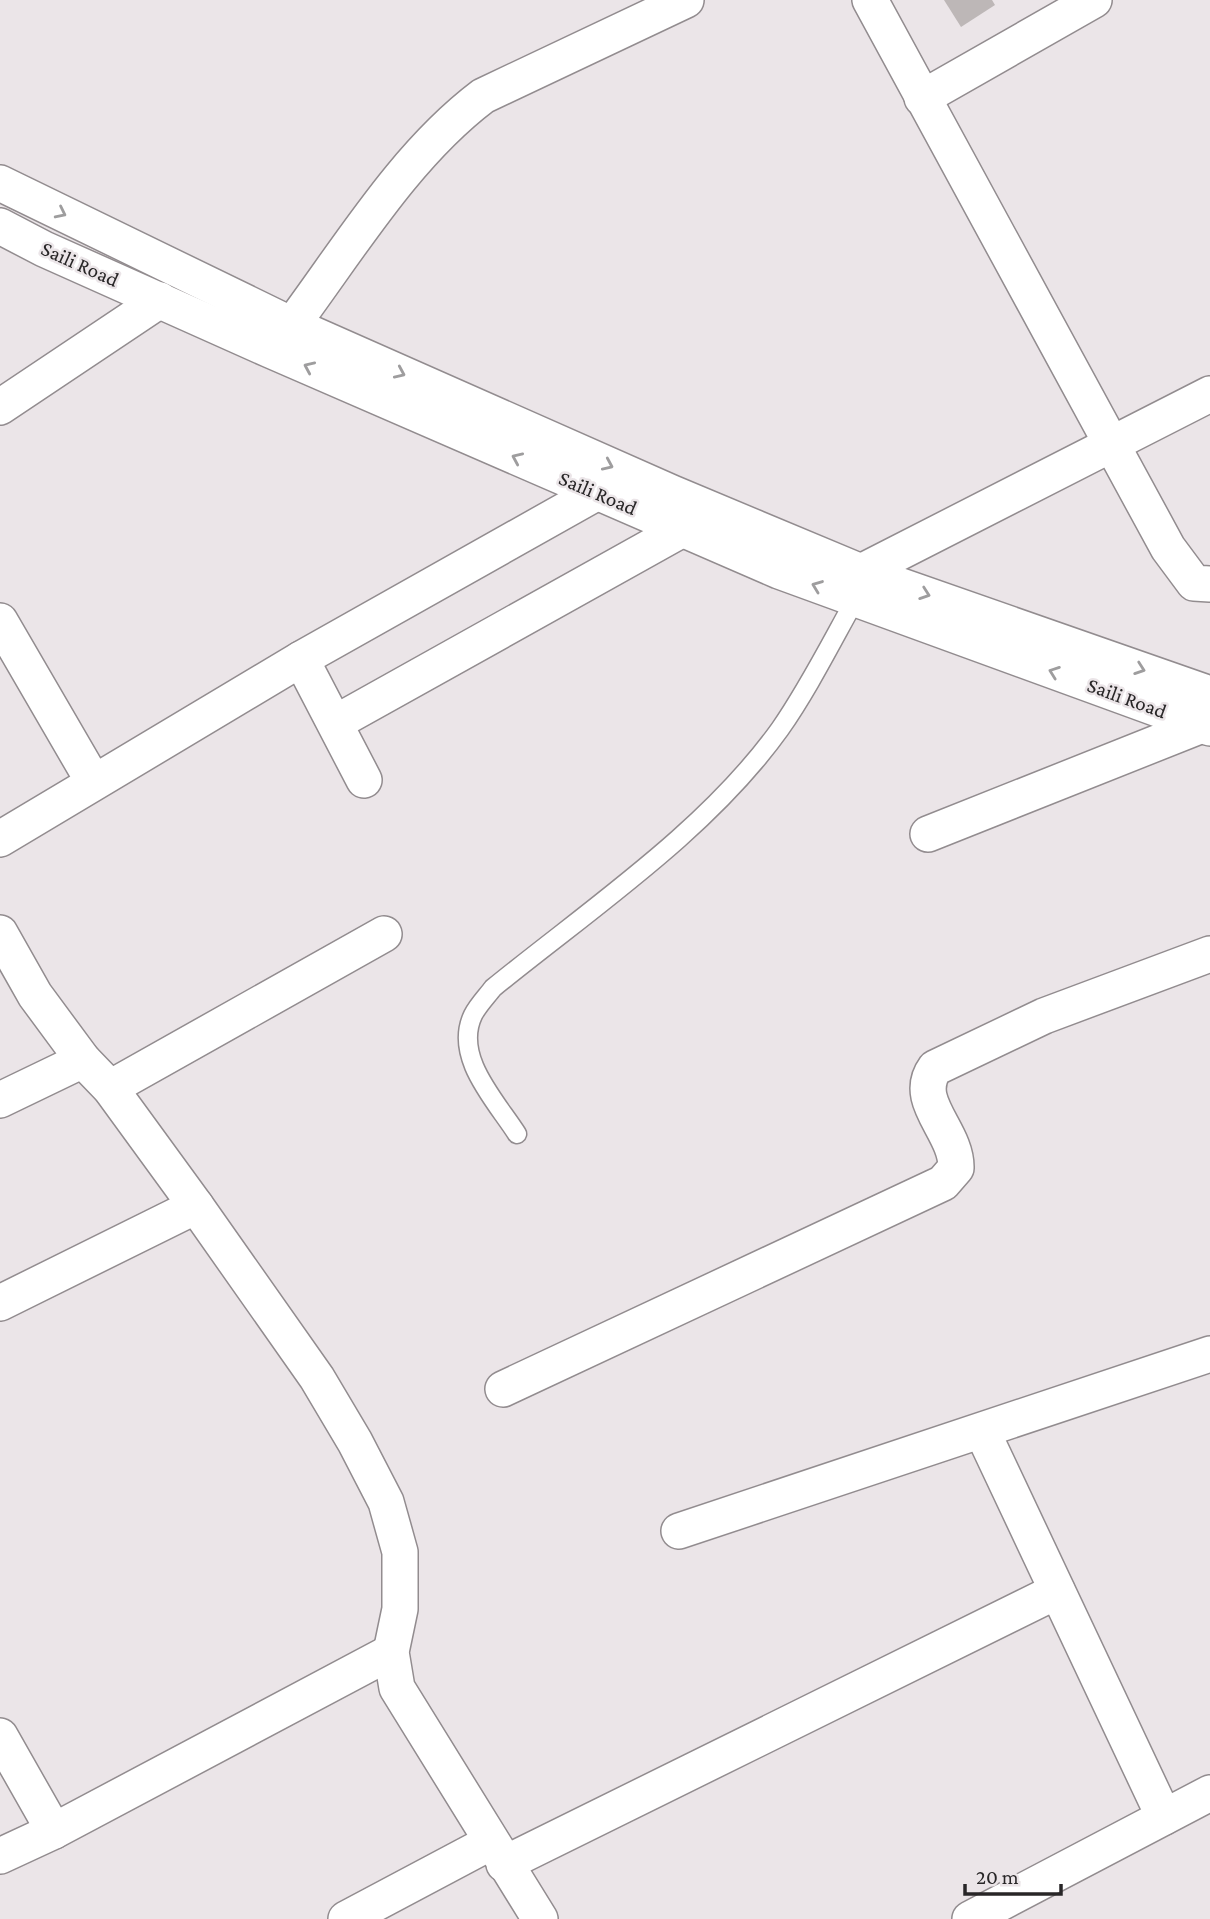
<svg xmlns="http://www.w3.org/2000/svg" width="1210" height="1919" viewBox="0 0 1210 1919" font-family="'Crimson Pro',serif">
<rect width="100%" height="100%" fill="#ebe5e8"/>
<path fill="#bdb7b7" d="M944,0H992L995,5L961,27Z"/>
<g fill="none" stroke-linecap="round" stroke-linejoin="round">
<defs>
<path id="lane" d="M517,1134C496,1101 453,1057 473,1015C478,1005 487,996 493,988C590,909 707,831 780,729C808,689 831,643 855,600"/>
<g id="street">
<path d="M870,0L1168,548L1194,583L1210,584"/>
<path d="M922,98L1094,0"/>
<path d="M0,183L292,325L672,493L861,572L1210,694"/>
<path d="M0,226L44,249L270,350L779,571L1210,728"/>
<path d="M292,325C350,247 405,155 483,96L686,0"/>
<path d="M0,407L160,300"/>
<path d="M861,572L1210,394"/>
<path d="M0,621L93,781"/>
<path d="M301,659L364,780"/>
<path d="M335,723L681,530"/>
<path d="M928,834L1202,725"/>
<path d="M0,839L301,659L596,493"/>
<path d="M0,933L35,995L83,1060L110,1088L196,1206L317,1378L355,1442L386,1502L400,1552V1609L391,1652L397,1688L540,1919"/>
<path d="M110,1088L384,934"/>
<path d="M0,1100L83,1060"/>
<path d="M0,1303L196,1206"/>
<path d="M503,1389L943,1183L956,1168C957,1131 911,1101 935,1068L1044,1016L1210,954"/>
<path d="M982,1431L1164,1817"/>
<path d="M679,1531L1210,1354"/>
<path d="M0,1736L54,1831"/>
<path d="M0,1856L54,1831L391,1652"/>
<path d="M504,1864L1057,1591"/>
<path d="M346,1919L491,1842"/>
<path d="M970,1919L1210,1793"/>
</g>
</defs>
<use href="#lane" stroke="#928c8f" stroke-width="21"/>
<use href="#street" stroke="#928c8f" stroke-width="38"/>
<use href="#lane" stroke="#fff" stroke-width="18"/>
<use href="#street" stroke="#fff" stroke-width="35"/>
</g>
<defs><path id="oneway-chevron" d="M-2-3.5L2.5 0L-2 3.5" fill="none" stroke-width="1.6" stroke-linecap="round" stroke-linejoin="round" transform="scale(1.75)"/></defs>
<g stroke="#9e9d9e">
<use href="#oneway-chevron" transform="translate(61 213) rotate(26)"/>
<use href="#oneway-chevron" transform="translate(309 367) rotate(-156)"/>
<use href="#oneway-chevron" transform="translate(400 373) rotate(24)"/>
<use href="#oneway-chevron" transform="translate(517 458) rotate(-156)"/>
<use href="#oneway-chevron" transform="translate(608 465) rotate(24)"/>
<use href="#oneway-chevron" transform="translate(817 586) rotate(-159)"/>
<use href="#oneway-chevron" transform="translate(925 594) rotate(19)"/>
<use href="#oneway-chevron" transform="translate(1140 669) rotate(19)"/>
<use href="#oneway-chevron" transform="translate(1054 672) rotate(-160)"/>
</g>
<g text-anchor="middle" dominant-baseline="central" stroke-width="5" stroke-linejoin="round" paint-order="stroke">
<g font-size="21" fill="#282627" stroke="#ebe5e8">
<text transform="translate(80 264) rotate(24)">Saili Road</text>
<text transform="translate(598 493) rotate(23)">Saili Road</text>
<text transform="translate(1127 698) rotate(20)">Saili Road</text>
</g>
</g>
<path d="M965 1884v10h96v-10" fill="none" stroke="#282627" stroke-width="3.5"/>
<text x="976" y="1884" font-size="21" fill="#282627" stroke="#ebe5e8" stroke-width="5" paint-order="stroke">20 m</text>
</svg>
